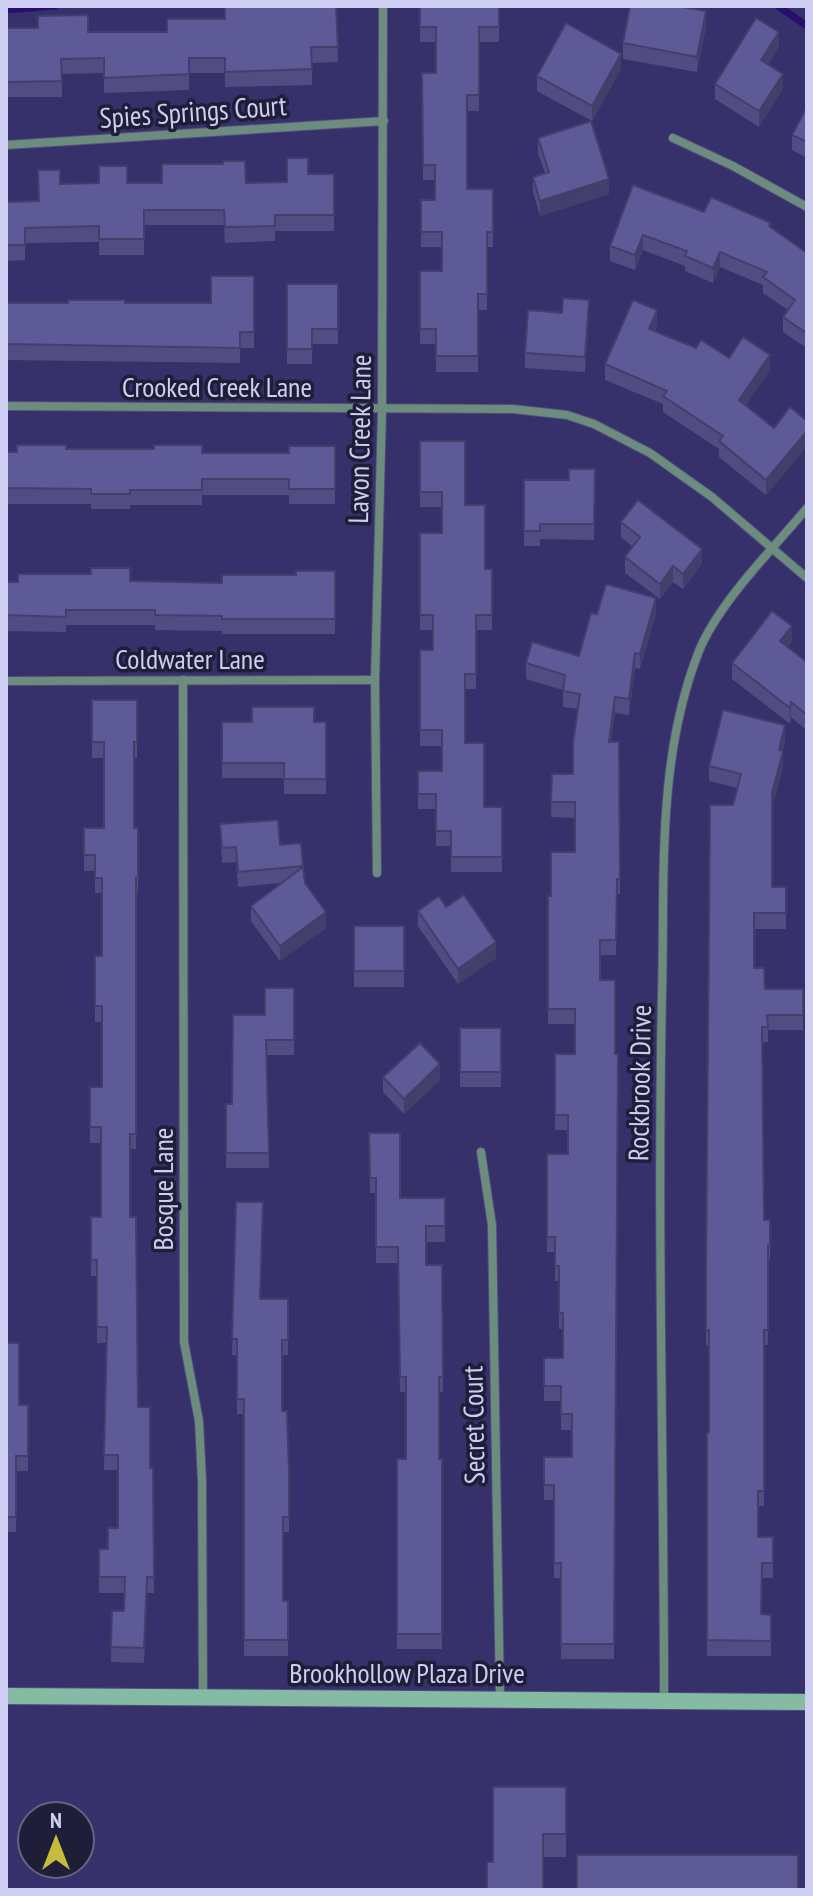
<svg xmlns="http://www.w3.org/2000/svg" width="813" height="1896" viewBox="0 0 813 1896" font-family="'PT Sans Narrow',sans-serif">
<rect width="100%" height="100%" fill="#36316a"/>
<g fill="none" stroke-linecap="round" stroke-linejoin="round">
<g stroke="#290e6f" stroke-width="7">
<path d="M778,6L807,26"/>
<path d="M6,10L55,6"/>
</g>
<defs>
<g id="street">
<path d="M673,138L733,166L807,207"/>
<path d="M6,145L384,121"/>
<path d="M6,406L513,409L567,415L594,424L650,453L712,497L807,578"/>
<path d="M183,680L184,1342L199,1421L202,1481L203,1697"/>
<path d="M6,681L375,680"/>
<path d="M377,873L375,680L382,410L383,6"/>
<path d="M481,1152L492,1225L500,1699"/>
<path d="M664,1700C664,1465 657,1229 662,994C665,879 656,760 699,651C719,602 773,549 807,508"/>
</g>
<path id="secondary" d="M6,1696L807,1702"/>
</defs>
<use href="#street" stroke="#514d82" stroke-width="10"/>
<use href="#secondary" stroke="#514d82" stroke-width="18"/>
<use href="#street" stroke="#6c8d7e" stroke-width="8"/>
<use href="#secondary" stroke="#86bba3" stroke-width="16"/>
</g>
<g fill="#514d83">
<path d="M336,6L338,62L312,63V85L225,87V73H189V90L104,93V73L62,74V97H6V28L88,32H167L225,19Z"/>
<path d="M420,6H499V42H479V111H467V189H493V247H487V310H478V372H436V344H420V271H442V247H421V200H435V180H423L422,73H436V42H420Z"/>
<path d="M706,27L697,72L623,59V43Z"/>
<path d="M779,47L768,65L783,89L759,127L715,99V84Z"/>
<path d="M621,69L592,121L537,91V76Z"/>
<path d="M807,107V158L792,150V135Z"/>
<path d="M538,138L609,194L540,216L533,192V177L545,173L538,153Z"/>
<path d="M308,174H334V231H275V241L225,243L224,225H144V255H99V242L25,243V260L6,261V202L39,201L60,184L246,183L287,182Z"/>
<path d="M704,212L771,227L807,253V344L805,347L783,332V317L788,310L763,293V285L720,267L713,283L685,271V266L643,250L635,270L610,261V246Z"/>
<path d="M254,276V348H240V363L6,360V303H211Z"/>
<path d="M287,284H338V344H312V364H287Z"/>
<path d="M562,313L589,315L585,372L525,368V353Z"/>
<path d="M657,325L655,331L696,348L770,370L746,405L774,428L807,421V446L766,495L719,457V449L663,412V404L605,380V364Z"/>
<path d="M420,441L465,505L485,569H492V630H476V689H465V743L484,807H502V872H451V846H436V809H418V771H442V746H420V650H433V630H420V533H442V507H420Z"/>
<path d="M335,446V504H289V495H202V505H130V509H91V504H6V452L289,453Z"/>
<path d="M595,469L594,540L540,539V546H524V480H569Z"/>
<path d="M621,522L702,564L683,589L673,582L660,599L625,573V557L633,547L621,537Z"/>
<path d="M335,571V634H222V631L155,630V625H66V632L6,631V582H18L91,574L130,581L222,583Z"/>
<path d="M597,614H656L640,669L635,668L629,715L615,713L611,742H619L620,894H617L616,955H600V980H615L614,1659H561V1578H554V1500H544V1457H572V1430H561V1401H544V1358H563V1329H559V1281H555V1252H547V1154H568V1130H555V1054H575V1024H548V896H551L575,852V818L551,817L552,774H573L578,709L563,707V690L526,679V663L579,656Z"/>
<path d="M792,642L788,647L807,662V731L791,717L790,724L732,679V663Z"/>
<path d="M92,700H137V758H134V828H138V893H136V1149H130V1217L138,1407L150,1468H153L154,1593H147L144,1663L111,1662L112,1611H124V1593H99V1549H108L118,1528V1470H104L106,1343H97V1276H91V1217H101V1143H90V1087H102V1022H95V956H102V893H95V871H84V828H104V758H92Z"/>
<path d="M222,722H326V794H284V778H222Z"/>
<path d="M785,741L782,751L783,767L772,808V887H786V929H754V968L765,989H803V1030H768V1042H762L764,1220H770V1260H768V1345H764V1506H758V1537H773V1578H762L761,1614L771,1615V1656H707V1432H709V1345H706V1269L733,805L737,788L709,781V766Z"/>
<path d="M220,824L280,845L301,843L305,883L326,928L280,961L251,921V906L281,883L238,887L236,862L222,863Z"/>
<path d="M446,907L496,958L458,984L418,926V911Z"/>
<rect x="354" y="926" width="50" height="61"/>
<path d="M294,988V1055H267L269,1168H226V1104H232L265,1015Z"/>
<rect x="460" y="1028" width="41" height="59"/>
<path d="M383,1077L440,1080L404,1114L383,1092Z"/>
<path d="M369,1133L400,1198H445V1242H426V1265H442L443,1392H439V1459H442V1649H397V1459H406V1392H400L398,1263H376V1193H370Z"/>
<path d="M236,1202L260,1299H288V1355H282V1411L289,1471V1532H283V1601H288V1656H244V1414H237V1355H232Z"/>
<path d="M6,1343L19,1405H28V1471H16V1532H6Z"/>
<path d="M566,1787V1857H543L493,1862Z"/>
</g>
<g fill="#423f6a">
<path d="M706,11V27L697,72V57Z"/>
<path d="M779,32V47L761,76V60Z"/>
<path d="M621,54V69L592,121V106Z"/>
<path d="M783,74V89L759,127V111Z"/>
<path d="M609,179V194L540,216V201Z"/>
<path d="M643,235V250L635,270V255Z"/>
<path d="M720,252V267L713,283V268Z"/>
<path d="M589,300V315L585,372V357Z"/>
<path d="M657,310V325L649,344V329Z"/>
<path d="M807,329V344L805,347V332Z"/>
<path d="M770,355V370L739,415V400Z"/>
<path d="M807,431V446L766,495V480Z"/>
<path d="M702,549V564L683,589V574Z"/>
<path d="M673,566V582L660,599V584Z"/>
<path d="M656,598V614L640,669V654Z"/>
<path d="M792,626V642L780,657V641Z"/>
<path d="M635,653V668L629,715V699Z"/>
<path d="M615,697V713L609,758V742Z"/>
<path d="M791,702V717L790,724V708Z"/>
<path d="M785,725V741L779,766V750Z"/>
<path d="M783,751V767L772,808V793Z"/>
<path d="M326,912V928L280,961V946Z"/>
<path d="M496,942V958L458,984V969Z"/>
<path d="M440,1064V1080L404,1114V1099Z"/>
</g>
<g fill="#5e5a98" stroke="#423f6a" stroke-width="2">
<path d="M225,6H336L338,47H311L312,69L225,72V58H189V74L104,78V58L61,59L62,81L6,82V28H38V16L88,15V32H167V19H225Z"/>
<path d="M420,6H499V27H479V95H467V189H493V232H487V294H478V356H436V329H420V271H442V232H421V200H435V165H423L422,73H436V27H420Z"/>
<path d="M630,6H676L706,11L697,57L623,43Z"/>
<path d="M756,18L779,32L761,60L783,74L759,111L715,84Z"/>
<path d="M566,23L621,54L592,106L537,76Z"/>
<path d="M807,107V142L792,135Z"/>
<path d="M591,121L609,179L540,201L533,177L549,172L538,138Z"/>
<path d="M287,158H308V174H334V215H275V226L225,227L224,210H144V239H99V226L25,228V245H6V202L39,201L38,170H60V184L99,183V166H127V183H162V164H223V161H245L246,183L287,182Z"/>
<path d="M633,185L704,212L711,197L771,223L769,226L807,253V329L805,332L783,317L795,300L763,277L767,272L720,252L713,268L685,256L687,251L643,235L635,255L610,246Z"/>
<path d="M211,276H254V332H240V348L6,344V303H68V300H125V303H211Z"/>
<path d="M287,284H338V329H312V349H287Z"/>
<path d="M563,298L589,300L585,357L525,353L528,310L562,313Z"/>
<path d="M633,300L657,310L649,329L696,348L701,340L729,358L743,337L770,355L739,400L774,428L790,407L807,421V431L766,480L719,441L723,436L663,396L667,391L605,364Z"/>
<path d="M420,441H465V505H485V569H492V615H476V674H465V743H484V807H502V857H451V831H436V794H418V771H442V730H420V650H433V615H420V533H442V492H420Z"/>
<path d="M17,445H66V449H154V445H202V453H289V446H335V489H289V479H202V490H130V494H91V489L6,488V452H17Z"/>
<path d="M569,469H595L594,524H540V531H524V480H569Z"/>
<path d="M638,500L702,549L683,574L673,566L660,584L625,557L640,537L621,522Z"/>
<path d="M91,568H130V581L222,583V575H296V571H335V619H222V616L155,615V610H66V617L6,615V582H18V574H91Z"/>
<path d="M606,584L656,598L640,654L635,653L629,699L615,697L609,742H619L620,879H617L616,940H600V980H615V1054H618L614,1644H561V1563H554V1485H544V1457H572V1414H561V1386H544V1358H563V1313H559V1266H555V1237H547V1154H568V1115H555V1054H575V1009H548V896H551V852H575V802H551L552,774H573V743L580,694L563,691L565,675L526,663L532,642L579,656L591,613L597,614Z"/>
<path d="M772,611L792,626L780,641L807,662V715L791,702L790,708L732,663Z"/>
<path d="M92,700H137V742H134V828H138V878H136V1134H130V1217H136L138,1407H150V1468H153L154,1577H147L144,1648L111,1647L112,1611H124L125,1577H99V1549H108V1528H118V1455H104L107,1327H97V1260H91V1217H101V1127H90V1087H102V1006H95V956H102V878H95V855H84V828H104V742H92Z"/>
<path d="M252,707H314V722H326V779H284V763H222V722H252Z"/>
<path d="M723,710L785,725L779,750L783,751L772,793V887H786V913H754V968H764L765,989H803V1015H767L768,1027H762L764,1220H770V1245H768V1330H764V1491H758V1537H773V1563H762L761,1614L771,1615V1641L707,1640V1432H709V1330H706V1269L710,805H733L741,774L709,766Z"/>
<path d="M278,820L280,845L301,843L303,866L238,872L236,847L222,848L220,824Z"/>
<path d="M303,867L305,883L326,912L280,946L251,906Z"/>
<path d="M464,895L496,942L458,969L418,911L439,896L446,907Z"/>
<rect x="354" y="926" width="50" height="45"/>
<path d="M265,988H294V1040H266L269,1153H226V1104H232L233,1015H265Z"/>
<rect x="460" y="1028" width="41" height="44"/>
<path d="M420,1043L440,1064L404,1099L383,1077Z"/>
<path d="M369,1133H400V1198H445V1226H426V1265H442L443,1377H439V1459H442V1634H397V1459H406V1377H400L398,1247H376V1178H370Z"/>
<path d="M236,1202H263L260,1299H288V1340H282V1411H287L289,1471V1517H283V1601H288V1640H244V1399H237V1339H232Z"/>
<path d="M6,1343H19V1405H28V1456H16V1517H6Z"/>
<path d="M493,1787H566V1834H543V1890H487V1862H493Z"/>
<rect x="577" y="1855" width="221" height="35"/>
</g>
<g text-anchor="middle" dominant-baseline="central" stroke-width="7" stroke-linejoin="round" paint-order="stroke">
<g font-size="28" fill="#cdcef1" stroke="#1f1e38">
<text transform="translate(193 111) rotate(-4)">Spies Springs Court</text>
<text x="217" y="386">Crooked Creek Lane</text>
<text transform="translate(359 439) rotate(-89)">Lavon Creek Lane</text>
<text x="190" y="658">Coldwater Lane</text>
<text transform="translate(639 1083) rotate(-89)">Rockbrook Drive</text>
<text transform="translate(162 1189) rotate(-90)">Bosque Lane</text>
<text transform="translate(473 1425) rotate(-91)">Secret Court</text>
<text x="407" y="1672">Brookhollow Plaza Drive</text>
</g>
</g>
<rect width="813" height="1896" fill="none" stroke="#cdcef1" stroke-width="16"/>
<g transform="translate(56 1840)"><circle r="38" fill="#1f1e38" stroke="#656482" stroke-width="2"/>
<path d="M0-6L14 30L0 20L-14 30Z" fill="#c6bc3c"/>
<text y="-12" font-size="22" font-weight="bold" text-anchor="middle" fill="#cdcef1">N</text>
</g>
</svg>
